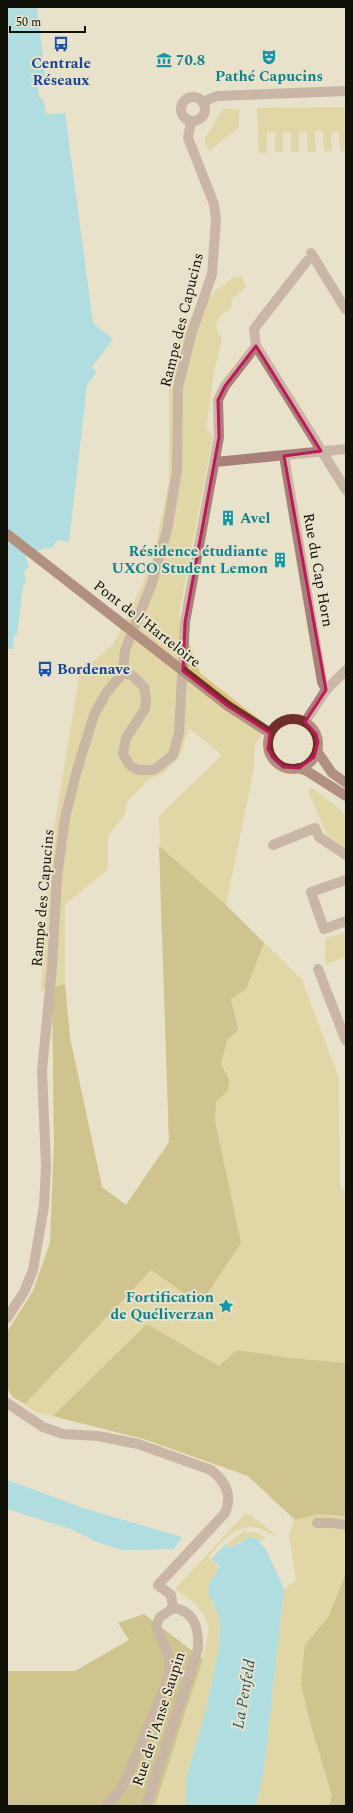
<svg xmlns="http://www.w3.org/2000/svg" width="353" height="1813" viewBox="0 0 353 1813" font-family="Spectral,serif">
<rect width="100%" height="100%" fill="#e7e2c9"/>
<g fill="#d8c87c" fill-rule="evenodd">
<path d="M346,107V151H340L339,131L331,132L332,151H324L323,131H315L316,152H308L307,131L299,132V152H291V132H283V152H275V133L267,132V153H259L257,108Z"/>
<path d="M223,109H239V127L209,151L204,140Z"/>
<path d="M241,276L246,287L232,298L231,310C216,313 212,328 222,338L214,373L206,429L213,436L179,614L200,673L268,726L255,744L253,773L226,905L302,980L339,1078L340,1188L346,1192V1806H256L264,1769L284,1589L296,1581L289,1536L295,1519L248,1476L144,1439L36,1412L13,1397L7,1388V1332L33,1291L50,1243L54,1145L52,988L41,991L48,865L80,672L113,645L142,585L155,549L169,480V379L180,329L215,291L234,277ZM189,728L222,755L159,816L169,1142L126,1205L102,1187L70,1038L65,984V904L108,869V836L125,814L127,802L149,779L164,773L180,756Z"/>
<path d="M312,788L346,814V850L327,835L309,793V790Z"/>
<path d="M345,933L346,957L326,964L325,957L326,938Z"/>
<path d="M245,1514L251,1515L276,1535L274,1536C244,1515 228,1535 208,1557L218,1567L216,1574L209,1584L211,1601L217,1611L220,1623L219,1647L205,1714L186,1778V1806H155C164,1779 213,1641 208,1624C202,1607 189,1598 175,1589Z"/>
<path d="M245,1531L258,1533L266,1539L262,1540C251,1534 239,1541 230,1548L226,1544Z"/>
</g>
<g fill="#b19f46">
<path d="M159,846L226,905L264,943L246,989L231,999L238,1030L227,1040L221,1064L229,1079L228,1091L216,1101L215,1121L241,1243L200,1304L151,1270L25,1404L13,1397L7,1388V1332L33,1291L50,1243L54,1145L52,988L65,984L70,1038L102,1187L126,1205L169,1142Z"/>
<path d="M147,1324L219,1366L237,1350L289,1358L346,1363V1806H329L332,1795L310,1722L301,1684L305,1645L329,1616L345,1575V1516L317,1514L295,1520L248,1476L144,1439L53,1416Z"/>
<path d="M144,1614L203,1659L155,1806H7V1671H75L129,1640L118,1623Z"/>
</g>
<g fill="#6cd7fc">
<path d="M7,7H37L45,77H37L39,98L43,99L46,114L65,113L93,323L113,339L92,367L97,372L87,385L69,542L57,540L52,548H45L25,557L29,566L24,572L26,581L23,586L17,635H14L13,649H7Z"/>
<path d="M7,1480L86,1509L182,1537L174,1549L121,1550L97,1542L71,1529L7,1509Z"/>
<path d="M250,1537L262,1540L258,1542L264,1547L269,1556L284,1589L264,1769L256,1806H186V1778L205,1714L219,1647L220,1623L217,1611L208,1593L209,1584L216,1574L218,1567H221L211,1559L226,1544L230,1548Z"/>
</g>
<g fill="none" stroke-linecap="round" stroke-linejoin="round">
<g stroke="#a7807a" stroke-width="10">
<circle cx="193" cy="109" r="12"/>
<path d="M203,102L217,96L346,91"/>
<path d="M311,253L346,310"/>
<path d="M307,261L254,329L256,346L346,490"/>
<path d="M284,456L322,682L326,690"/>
<path d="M215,462L346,449"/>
<path d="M123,673L133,676L144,687L146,700L145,709L126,738L123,754L129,764L132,767L139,770H154L173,755L179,733L185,622L219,437L218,400L225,386L256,346"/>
<path d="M305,722L326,690L346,670"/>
<path d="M273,845L315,828L319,837L346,855"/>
<path d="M346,880L311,892L324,929L346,921"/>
<path d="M318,969L346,1041"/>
<path d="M7,1318L24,1292L33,1270L44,1206L46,1166L42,1071L52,967L57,877L65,818L77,770L94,715L106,693L123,673L125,650L152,583L167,530L177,471L178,387L191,335L212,274L216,220L214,204L188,138L191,121"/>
<path d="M7,1403L43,1427L63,1434L98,1436L138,1444L211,1470C225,1481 233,1495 225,1513L158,1585L171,1595L173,1608"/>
<path d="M317,1523H332L346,1525"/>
<path d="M107,1806L118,1793L127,1777L168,1679L170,1667L169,1656L156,1626L160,1617L173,1608"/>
<path d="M146,1806L198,1649C199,1630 196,1611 173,1608"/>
</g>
<g stroke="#702e28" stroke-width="10">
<path d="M228,706L270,733"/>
<circle cx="293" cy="744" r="25"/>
<path d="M317,751L332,773L346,783"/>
<path d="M299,768L307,771L346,796"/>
</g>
<path stroke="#702e28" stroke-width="10" d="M7,534L228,706"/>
</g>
<path d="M0 0H353V1813H0ZM256,346L321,451L284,456L326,690L305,722L316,734L318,742L314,757L299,768L283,767L273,758L268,749L270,733L228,706L183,671L185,622L219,437L218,400L225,386Z" fill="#e7e2c9" fill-opacity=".55" fill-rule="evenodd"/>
<path fill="none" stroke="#c2185b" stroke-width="3" stroke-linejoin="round" d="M256,346L321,451L284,456L326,690L305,722L316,734L318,742L314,757L299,768L283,767L273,758L268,749L270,733L228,706L183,671L185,622L219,437L218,400L225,386Z"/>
<defs>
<symbol id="bus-bare" viewBox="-9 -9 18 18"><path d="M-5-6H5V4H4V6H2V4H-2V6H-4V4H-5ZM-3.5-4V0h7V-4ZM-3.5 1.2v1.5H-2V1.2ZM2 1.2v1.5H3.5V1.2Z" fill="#1a4fb4" stroke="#e7e2c9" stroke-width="2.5" paint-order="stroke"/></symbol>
<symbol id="theatre-bare" viewBox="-9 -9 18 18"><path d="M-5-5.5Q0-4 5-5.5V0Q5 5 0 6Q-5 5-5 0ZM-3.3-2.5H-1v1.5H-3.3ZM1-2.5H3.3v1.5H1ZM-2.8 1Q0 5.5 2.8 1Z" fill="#0f9aa8" stroke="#e7e2c9" stroke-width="2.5" paint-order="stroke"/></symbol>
<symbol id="museum-bare" viewBox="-9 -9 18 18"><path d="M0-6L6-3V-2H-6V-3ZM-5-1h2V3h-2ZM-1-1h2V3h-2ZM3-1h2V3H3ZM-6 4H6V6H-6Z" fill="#0f9aa8" stroke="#e7e2c9" stroke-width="2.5" paint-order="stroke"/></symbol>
<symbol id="building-bare" viewBox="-9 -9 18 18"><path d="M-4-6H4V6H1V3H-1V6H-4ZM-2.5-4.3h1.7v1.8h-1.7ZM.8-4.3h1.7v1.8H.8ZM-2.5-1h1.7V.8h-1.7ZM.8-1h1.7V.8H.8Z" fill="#0f9aa8" stroke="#e7e2c9" stroke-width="2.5" paint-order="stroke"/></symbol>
<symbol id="sight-bare" viewBox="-9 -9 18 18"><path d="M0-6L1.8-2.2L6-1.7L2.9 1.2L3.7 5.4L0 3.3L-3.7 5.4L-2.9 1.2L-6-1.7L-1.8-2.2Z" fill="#0f9aa8" stroke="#e7e2c9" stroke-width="2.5" paint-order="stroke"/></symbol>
</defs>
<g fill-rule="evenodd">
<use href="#bus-bare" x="50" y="33" width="22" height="22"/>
<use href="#theatre-bare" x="258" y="46" width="22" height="22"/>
<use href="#museum-bare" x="153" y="49" width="22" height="22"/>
<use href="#building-bare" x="217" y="507" width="22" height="22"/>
<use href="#building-bare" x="269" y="549" width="22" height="22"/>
<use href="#bus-bare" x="34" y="658" width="22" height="22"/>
<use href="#sight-bare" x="215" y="1295" width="22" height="22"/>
</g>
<g text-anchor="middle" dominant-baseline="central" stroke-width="4" stroke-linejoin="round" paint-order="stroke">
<g font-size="15" font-weight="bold" fill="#0d838f" stroke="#e7e2c9" text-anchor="start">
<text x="176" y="60">70.8</text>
<text x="269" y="76" text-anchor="middle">Pathé Capucins</text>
<text x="240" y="518">Avel</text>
<text x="268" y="551" text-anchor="end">Résidence étudiante<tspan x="268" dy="17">UXCO Student Lemon</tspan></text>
<text x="214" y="1297" text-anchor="end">Fortification<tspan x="214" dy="17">de Quéliverzan</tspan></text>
</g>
<g font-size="15" font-weight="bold" fill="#164399" stroke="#e7e2c9">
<text x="61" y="63">Centrale<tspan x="61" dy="17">Réseaux</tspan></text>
<text x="57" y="669" text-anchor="start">Bordenave</text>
</g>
<g font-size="15" fill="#111007" stroke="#e7e2c9">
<text transform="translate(182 320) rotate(-76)">Rampe des Capucins</text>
<text transform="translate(318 570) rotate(80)">Rue du Cap Horn</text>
<text transform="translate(147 624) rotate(38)">Pont de l'Harteloire</text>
<text transform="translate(43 898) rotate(-85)">Rampe des Capucins</text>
<text transform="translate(159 1719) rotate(-72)">Rue de l'Anse Saupin</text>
</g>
<g font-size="16" font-style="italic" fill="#295767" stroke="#e7e2c9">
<text transform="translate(244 1694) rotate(-80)">La Penfeld</text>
</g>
</g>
<rect width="353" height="1813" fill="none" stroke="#111007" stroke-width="16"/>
<path d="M10 26v6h75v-6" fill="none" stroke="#111007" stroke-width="2"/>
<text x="16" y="26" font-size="12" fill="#111007" stroke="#e7e2c9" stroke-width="3" paint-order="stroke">50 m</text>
</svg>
